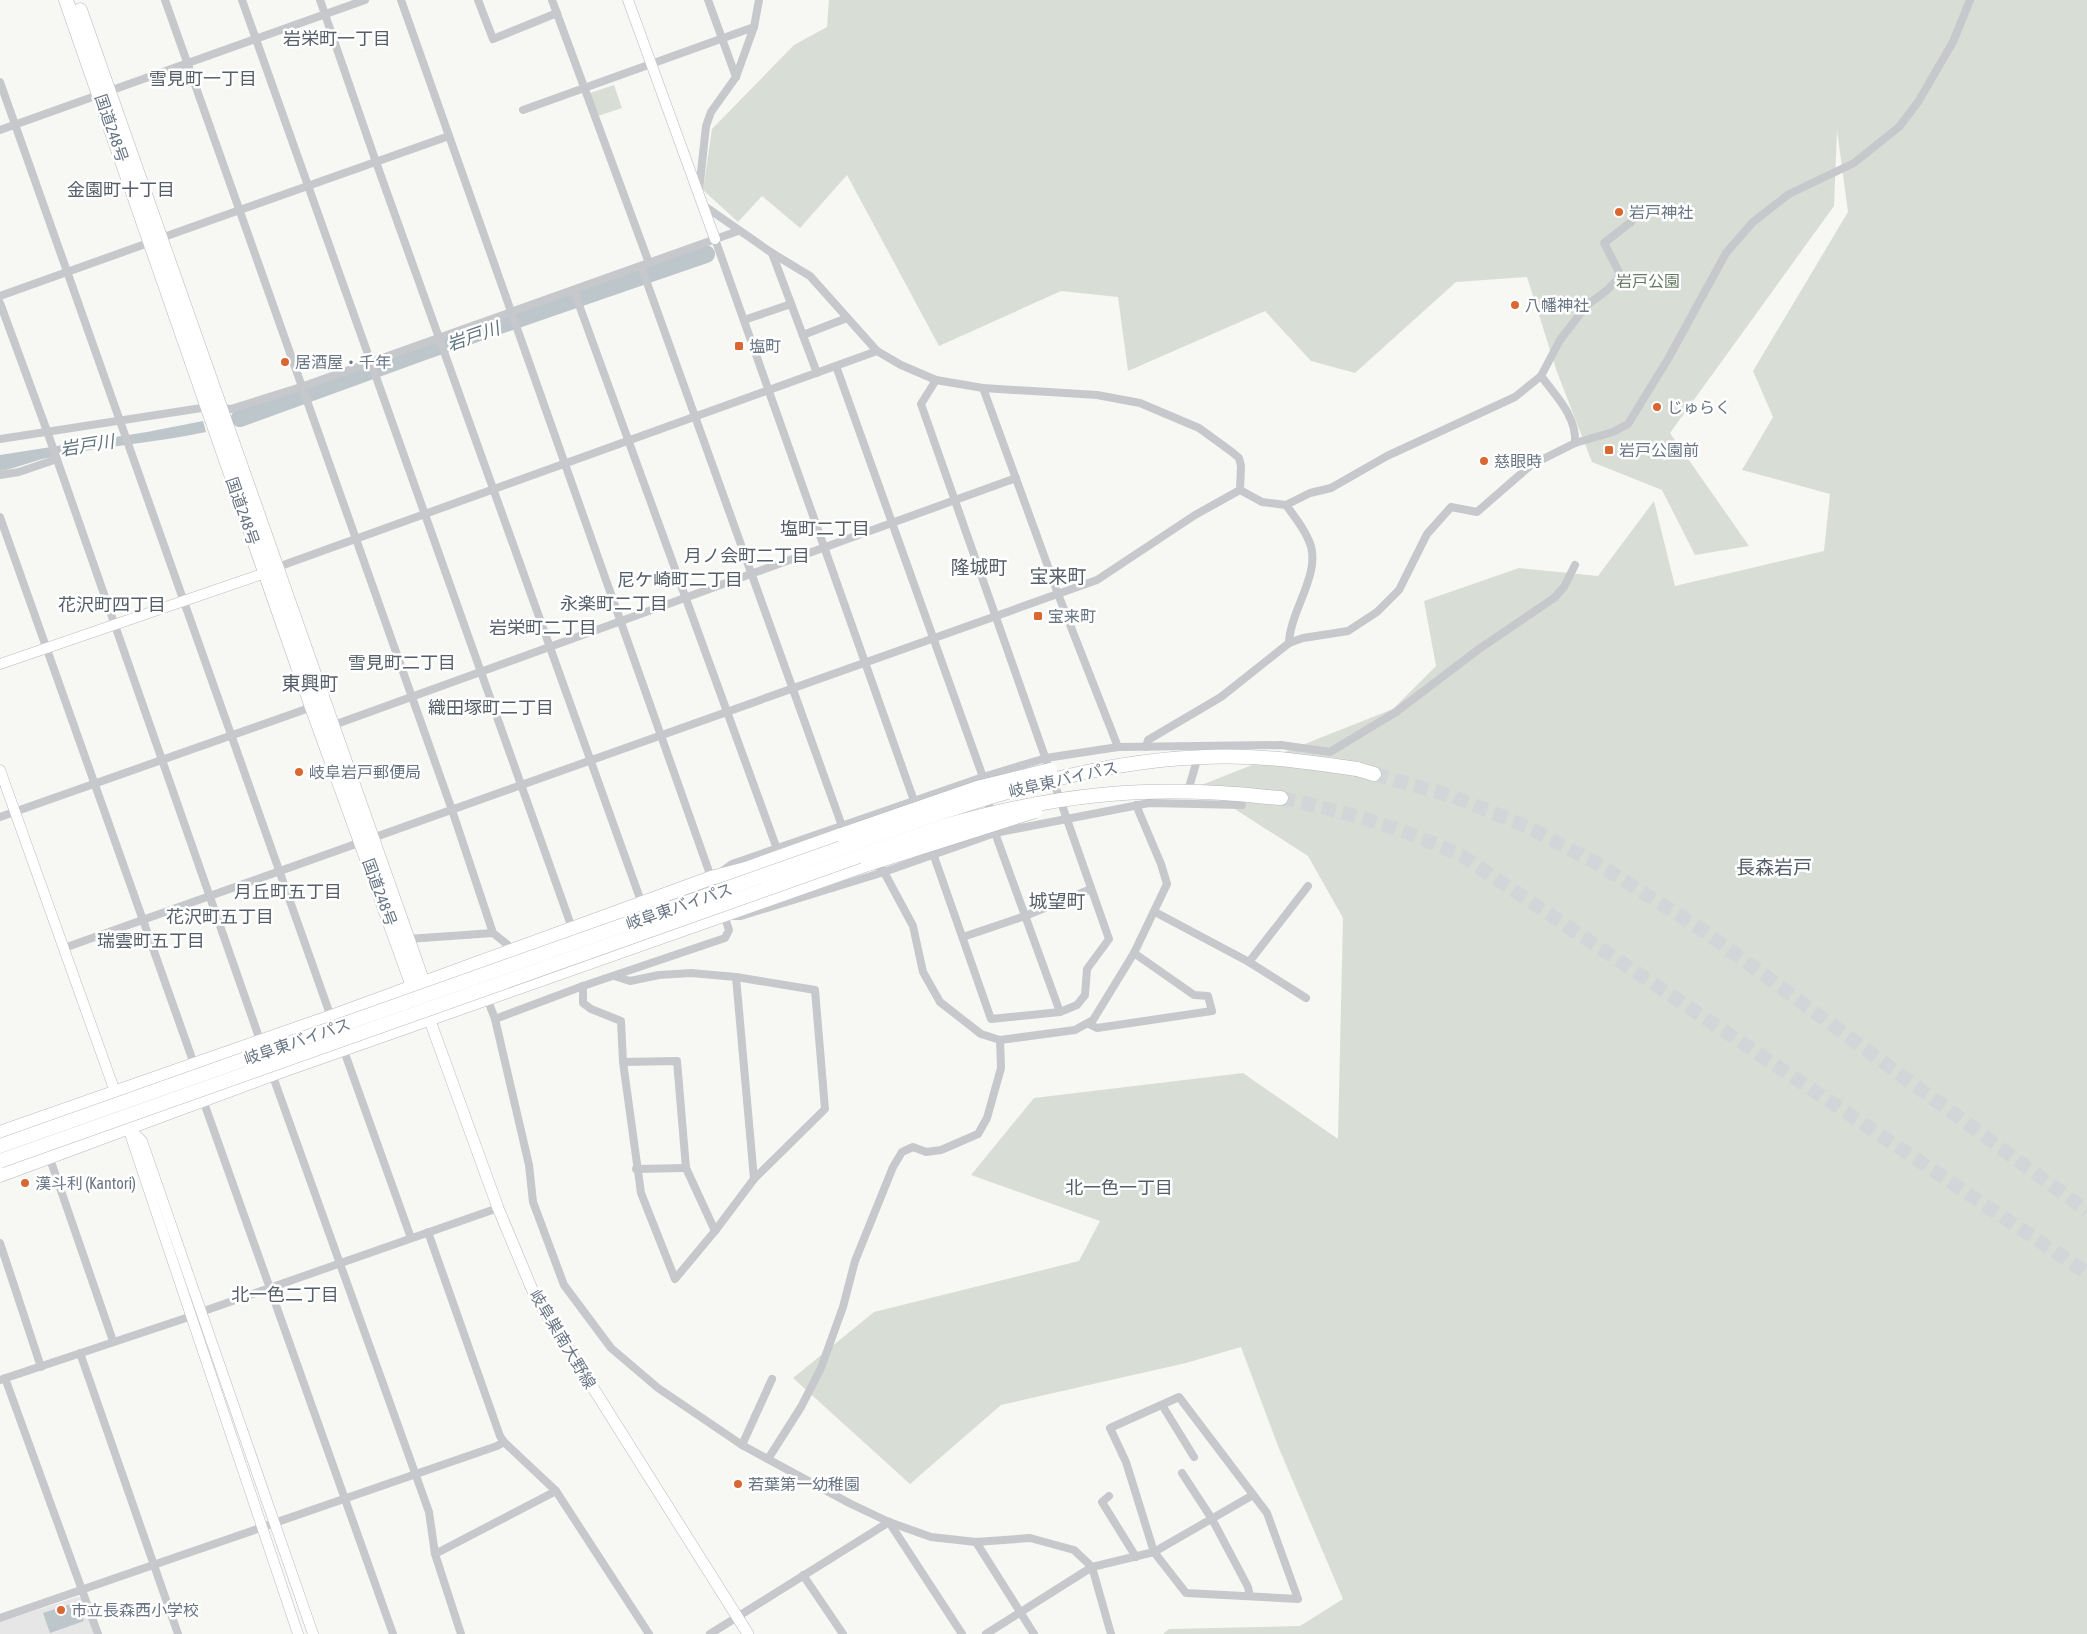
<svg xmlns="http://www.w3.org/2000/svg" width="2087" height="1634" viewBox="0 0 2087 1634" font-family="'Asap Condensed','Noto Sans JP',sans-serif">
<rect width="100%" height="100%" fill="#f7f7f4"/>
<path fill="#e5e6e5" d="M77,1597L82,1598L94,1634H0V1622Z"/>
<g fill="#d8ded5">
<path d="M829,0H2087V1634H1163L1169,1629L1300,1626L1343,1599L1278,1446L1241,1347L1186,1363L1001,1405L910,1484L793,1378L874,1312L1079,1261L1100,1221L971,1175L1034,1098L1243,1073L1338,1139L1343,918L1308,856L1199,786L1393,709L1436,666L1424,601L1519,568L1598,576L1654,501L1675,586L1824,551L1830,494L1742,470L1773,417L1753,371L1848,212L1837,130L1834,206L1670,433L1749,546L1695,555L1662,490L1592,462L1557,372L1527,277L1456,282L1355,373L1311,361L1265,311L1128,371L1118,297L1061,291L939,346L847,175L800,228L762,196L738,222L703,190L712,129L794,45L827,27Z"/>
<path d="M614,85L622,108L598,116L590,93Z"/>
</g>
<g fill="#bdc6cb">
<path d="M203,421L206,432C155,443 103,446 52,457C34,460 18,468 0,471V455L147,432Z"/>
<path d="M77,1602L84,1621L50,1633L43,1613Z"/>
</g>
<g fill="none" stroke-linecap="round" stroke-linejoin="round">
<path stroke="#bdc6cb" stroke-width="18" d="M240,418L427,350L706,254"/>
<g stroke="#d3d6d8" stroke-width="14" stroke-dasharray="14 7" stroke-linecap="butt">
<path d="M1374,774L1452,796L1528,827L1598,864L1701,929L2087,1211"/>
<path d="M1281,798C1348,812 1400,827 1462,856L2087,1273"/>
</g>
<defs>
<g id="secondary">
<path d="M628,0L715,239"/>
<path d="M0,664L265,573"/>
<path d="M0,770L128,1128L298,1634"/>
<path d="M131,1130L142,1141L313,1634"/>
</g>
<path id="primary" d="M429,1018L498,1208L534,1294L748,1634"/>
<g id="highway">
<path d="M66,0L312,707L413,986L429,1018"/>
<path d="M80,10L423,983L426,1002"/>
<path d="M1357,769L1374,774"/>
<path d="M1267,797L1281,798"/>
<path d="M0,1133L331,1017L711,878L746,869L841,835"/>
<path d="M0,1175L272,1074L868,864"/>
</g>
</defs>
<use href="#secondary" stroke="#b6babe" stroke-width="11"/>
<use href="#primary" stroke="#b6babe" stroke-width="12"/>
<use href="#highway" stroke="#b6b9bc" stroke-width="15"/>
<g stroke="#c6c8cc" stroke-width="8">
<path d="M165,0L452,810L493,933"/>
<path d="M242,0L572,928"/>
<path d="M320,0L376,162L642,904"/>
<path d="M401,0L712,880"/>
<path d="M478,0L493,39L557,13"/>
<path d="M552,0L649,263"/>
<path d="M708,0L736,77"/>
<path d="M0,82L331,1017"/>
<path d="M523,110L754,27"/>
<path d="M0,130L365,0"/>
<path d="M699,191L706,126L711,112L736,77L754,27L759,0"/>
<path d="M703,205L772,253L810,276L877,351L901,365L936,380L983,388L1097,395L1140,403L1199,428L1232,452L1239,458L1241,466L1240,490"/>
<path d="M161,238L449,136"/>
<path d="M715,239L918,812"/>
<path d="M772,253L817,373"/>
<path d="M641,266L842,826L850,835"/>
<path d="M574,291L777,849"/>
<path d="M0,296L151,242"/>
<path d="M0,303L47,431L261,1043"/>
<path d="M744,320L791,304"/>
<path d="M803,335L847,318"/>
<path d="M836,366L984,780"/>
<path d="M1541,376C1556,396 1577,417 1575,443"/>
<path d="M983,388L1058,594L1118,747"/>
<path d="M0,439L208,407L231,409L301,387L738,231"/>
<path d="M0,475L19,472L57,459"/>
<path d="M1240,490L1262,502L1286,505L1310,493L1331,488L1387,456L1515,397L1541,376L1560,340L1587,305L1606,291L1618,279L1619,272L1604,243L1631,222"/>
<path d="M1286,505C1294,516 1304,528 1309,541C1323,572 1290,610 1289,643"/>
<path d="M0,517L194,1064"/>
<path d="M275,568L877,351"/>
<path d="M331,726L1016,478"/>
<path d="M1146,747L1148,740L1221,697L1289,643L1303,638L1348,631L1377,612L1399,590L1427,534L1451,507L1477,512L1531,465L1575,443L1613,432L1628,424L1668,359L1726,253L1753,222L1789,194L1854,163L1899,127L1918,102L1953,42L1970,0"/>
<path d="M1187,794L1198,757"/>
<path d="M987,796L995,833L1060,1012"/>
<path d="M0,817L312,707"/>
<path d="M929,842L991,1019L1060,1012L1077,1005L1085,995L1087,969L1109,939L921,404L936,380"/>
<path d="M873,860L884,872L913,926L923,972L940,1002L981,1034L1000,1040L1075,1030L1093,1020L1134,953L1167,884L1161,864L1136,805"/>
<path d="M721,872L732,864L983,777L1046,758L1118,747L1281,745L1330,752L1396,712L1479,649L1554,598L1564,587L1575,565"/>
<path d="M1155,912L1249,962L1306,998"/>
<path d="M731,916H741L884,872L995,833L1149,803L1242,805"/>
<path d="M963,937L1025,916L1091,889"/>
<path d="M408,939L493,933L513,949"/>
<path d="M64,948L1097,580L1195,515L1240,490"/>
<path d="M1249,962L1308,886"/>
<path d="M736,977L754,1179"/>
<path d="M583,986V1003L591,1009L621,1021L623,1062L641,1193L675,1279L715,1231L754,1179L825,1109L815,990L736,977L691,973L659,975L630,981L614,976"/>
<path d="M487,998L495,1019L529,1165L533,1202L564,1285L611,1348L658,1388L742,1445L849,1503L889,1522L931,1537L976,1542L1030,1538L1074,1550L1092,1567L1111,1634"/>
<path d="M495,1019L583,986L725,938L729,930L723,912"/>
<path d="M1089,1024L1097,1028L1212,1011L1208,996L1194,995L1134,953"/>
<path d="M343,1048L411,1238"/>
<path d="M623,1062L677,1061L686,1168L715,1231"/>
<path d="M271,1071L429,1512L435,1554L461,1634"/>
<path d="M203,1100L393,1634"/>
<path d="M49,1156L113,1341"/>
<path d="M636,1169L686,1168"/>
<path d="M428,1232L500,1436L504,1442L556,1491L649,1634"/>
<path d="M0,1243L41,1367"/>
<path d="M201,1312L498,1208"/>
<path d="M80,1353L178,1634"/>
<path d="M5,1378L98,1634"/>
<path d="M0,1380L192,1316"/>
<path d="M1179,1397L1267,1513L1298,1599L1186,1593L1154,1552L1126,1462L1110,1428Z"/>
<path d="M1162,1405L1194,1457"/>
<path d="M742,1445L772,1379"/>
<path d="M768,1459L801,1407L821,1368L843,1307L855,1261L893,1167L902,1152L913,1147L926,1152L941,1150L978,1134L987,1118L1001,1068L1000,1040"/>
<path d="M1182,1473L1212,1519L1248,1587L1250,1596"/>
<path d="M1109,1496L1102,1502L1136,1557"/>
<path d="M889,1522L962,1634"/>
<path d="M976,1542L1034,1634"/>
<path d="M435,1554L556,1491"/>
<path d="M803,1575L843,1634"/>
<path d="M0,1618L497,1446L504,1442"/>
<path d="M710,1634L889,1522"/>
<path d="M986,1634L1092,1567L1154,1552L1253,1495"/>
</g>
<use href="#secondary" stroke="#fff" stroke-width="10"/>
<use href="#primary" stroke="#fff" stroke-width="11"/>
<use href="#highway" stroke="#fff" stroke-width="14"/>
<defs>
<g id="highway-bridge">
<path d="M841,835L977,788L1050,770"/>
<path d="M868,864L1035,811"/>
<path d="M0,1146L937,814C1038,780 1141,753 1248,757C1285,758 1321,764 1357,769"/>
<path d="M0,1161L941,827C1054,794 1151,784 1267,797"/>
</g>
</defs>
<use href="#highway-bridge" stroke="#b6b9bc" stroke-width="15" stroke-linecap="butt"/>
<use href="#highway-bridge" stroke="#fff" stroke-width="14"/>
</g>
<g fill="#da6731" stroke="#fff" stroke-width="2">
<circle cx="1619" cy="212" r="5"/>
<circle cx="1515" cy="305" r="5"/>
<rect x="734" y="341" width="10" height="10" rx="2.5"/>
<circle cx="285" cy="362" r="5"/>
<circle cx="1657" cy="407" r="5"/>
<rect x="1604" y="445" width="10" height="10" rx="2.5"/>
<circle cx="1484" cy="461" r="5"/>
<rect x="1033" y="611" width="10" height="10" rx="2.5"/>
<circle cx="299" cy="772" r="5"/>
<circle cx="25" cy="1183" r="5"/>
<circle cx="738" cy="1484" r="5"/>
<circle cx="61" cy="1610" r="5"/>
</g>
<g text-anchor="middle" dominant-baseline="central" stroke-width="5" stroke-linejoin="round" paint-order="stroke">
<g font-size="16" fill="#687584" stroke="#fff">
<text transform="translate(112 128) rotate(71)">国道248号</text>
<text transform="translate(243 511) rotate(71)">国道248号</text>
<text transform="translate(1063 779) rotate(-13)">岐阜東バイパス</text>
<text transform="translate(380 892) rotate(70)">国道248号</text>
<text transform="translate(679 906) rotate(-19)">岐阜東バイパス</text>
<text transform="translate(297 1041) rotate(-19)">岐阜東バイパス</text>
<text transform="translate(563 1339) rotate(59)">岐阜巣南大野線</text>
</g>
<g font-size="16" fill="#687584" stroke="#fff" text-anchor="start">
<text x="1629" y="212">岩戸神社</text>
<text x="1525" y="305">八幡神社</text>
<text x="749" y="346">塩町</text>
<text x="295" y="362">居酒屋・千年</text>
<text x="1667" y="407">じゅらく</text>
<text x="1619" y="450">岩戸公園前</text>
<text x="1494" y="461">慈眼時</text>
<text x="1048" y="616">宝来町</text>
<text x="309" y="772">岐阜岩戸郵便局</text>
<text x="35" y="1183">漢斗利 (Kantori)</text>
<text x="748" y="1484">若葉第一幼稚園</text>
<text x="71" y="1610">市立長森西小学校</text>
</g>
<g font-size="16" fill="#687b66" stroke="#fff">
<text x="1648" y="281">岩戸公園</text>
</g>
<g font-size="18" fill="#555f69" stroke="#fff">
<text x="337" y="38">岩栄町一丁目</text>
<text x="203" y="78">雪見町一丁目</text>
<text x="121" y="189">金園町十丁目</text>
<text x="825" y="528">塩町二丁目</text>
<text x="747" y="555">月ノ会町二丁目</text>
<text x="680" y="579">尼ケ崎町二丁目</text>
<text x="614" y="603">永楽町二丁目</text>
<text x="112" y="604">花沢町四丁目</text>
<text x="543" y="627">岩栄町二丁目</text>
<text x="402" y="662">雪見町二丁目</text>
<text x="491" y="707">織田塚町二丁目</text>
<text x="288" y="891">月丘町五丁目</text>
<text x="220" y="916">花沢町五丁目</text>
<text x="151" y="940">瑞雲町五丁目</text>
<text x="1119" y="1187">北一色一丁目</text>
<text x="285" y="1294">北一色二丁目</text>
</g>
<g font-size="18" font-style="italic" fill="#63767f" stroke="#fff">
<text transform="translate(473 336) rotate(-19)">岩戸川</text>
<text transform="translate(87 445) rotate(-9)">岩戸川</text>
</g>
<g font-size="19" fill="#555f69" stroke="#fff">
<text x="979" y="567">隆城町</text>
<text x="1058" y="576">宝来町</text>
<text x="310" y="683">東興町</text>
<text x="1774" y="867">長森岩戸</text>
<text x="1057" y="901">城望町</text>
</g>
</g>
</svg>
